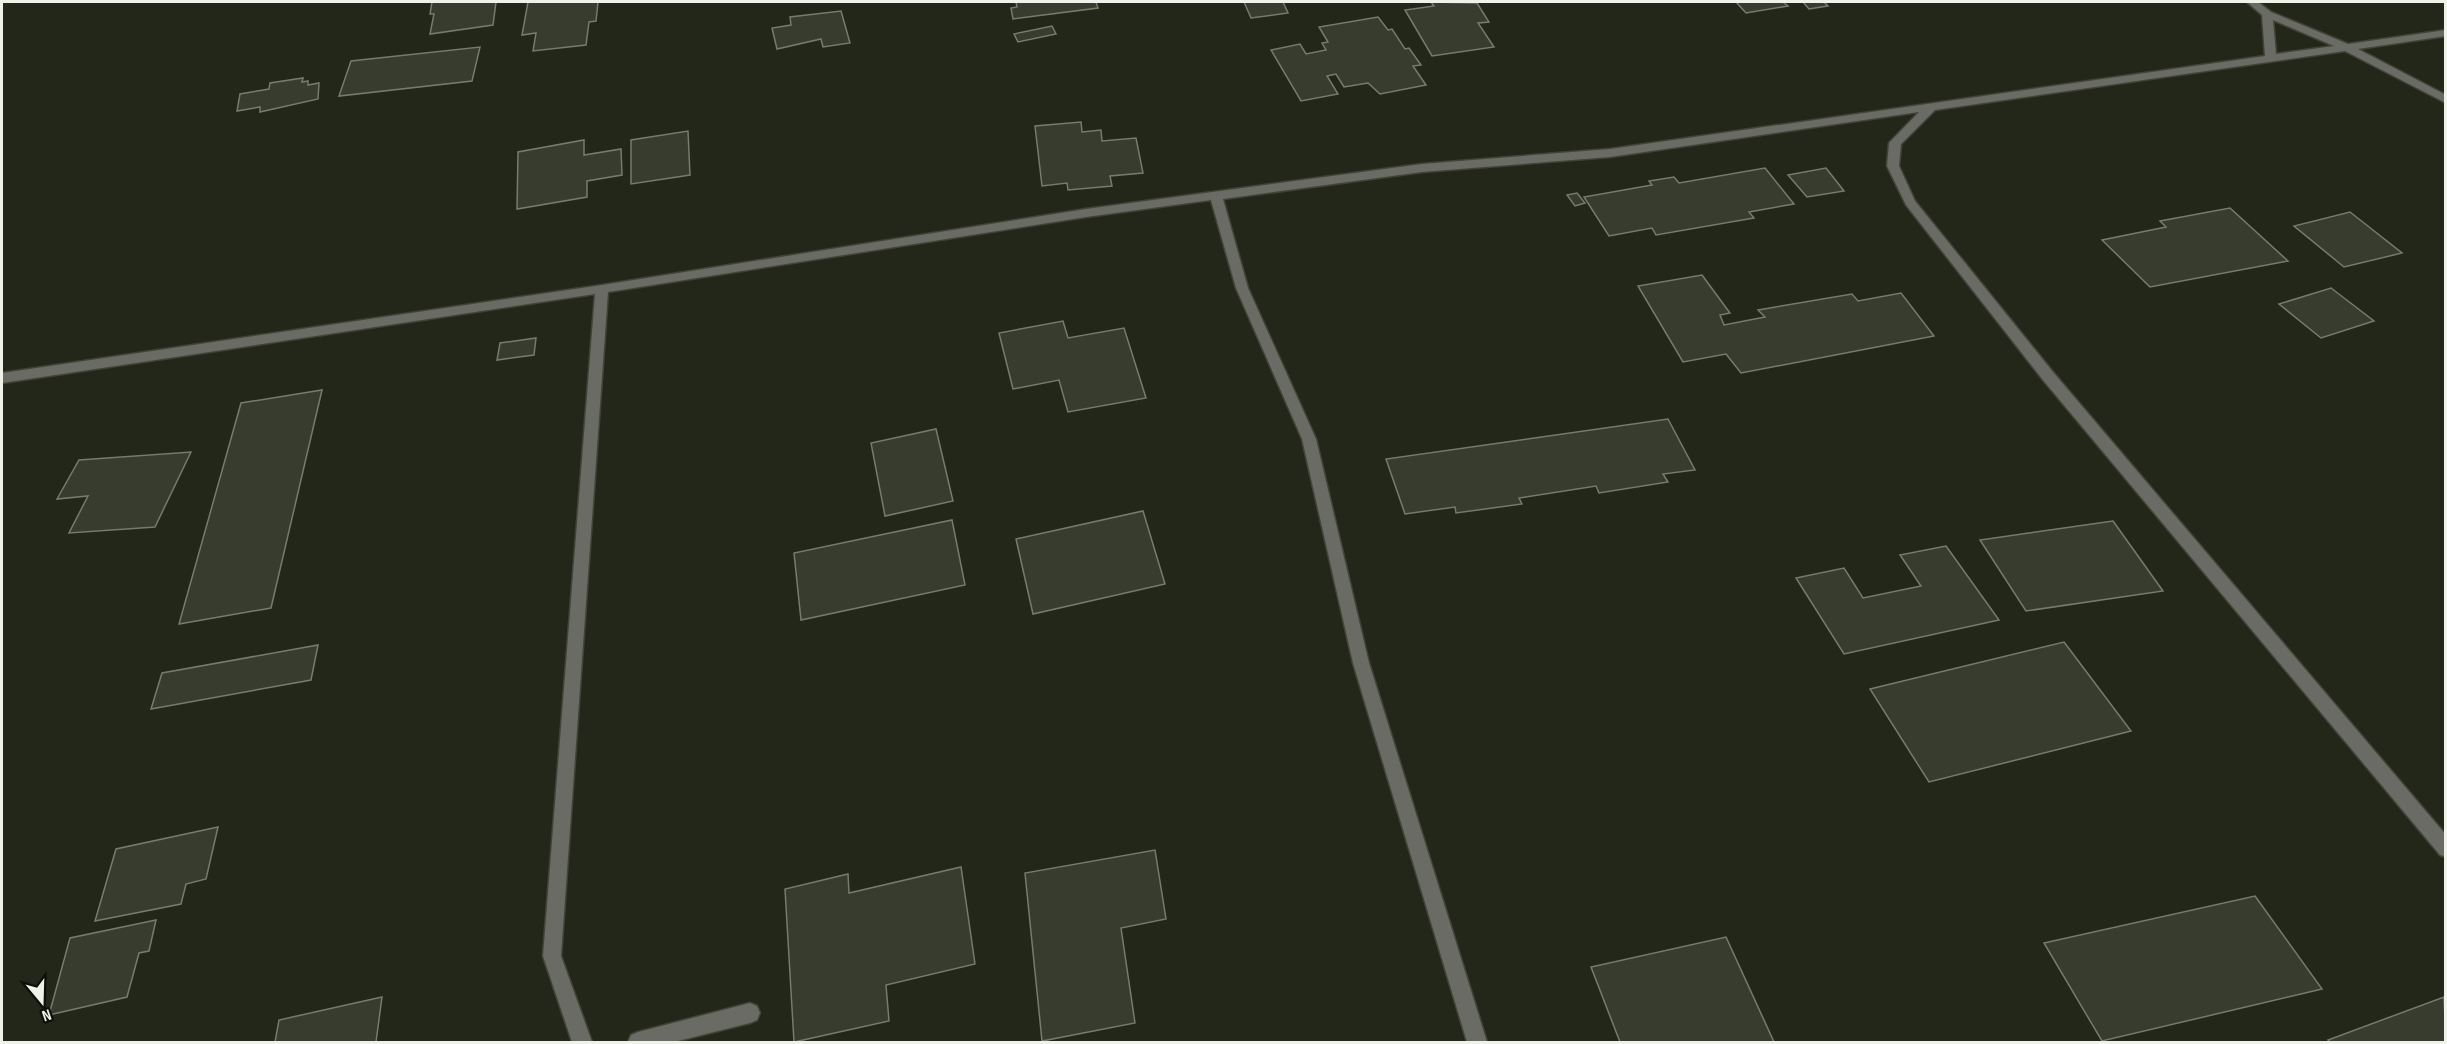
<svg xmlns="http://www.w3.org/2000/svg" width="2447" height="1044" viewBox="0 0 2447 1044" font-family="'Sofia Sans Condensed',sans-serif">
<rect width="100%" height="100%" fill="#232719"/>
<g fill="#383c2e" stroke="#767b6b" stroke-width="1.5">
<path d="M432,2H496L493,25L430,34L434,14H430Z"/>
<path d="M528,2H598L596,21L589,22L586,45L533,51L536,33L522,35Z"/>
<path d="M1016,2H1096L1098,8L1013,19L1011,8L1017,7Z"/>
<path d="M1244,2H1283L1288,13L1251,18Z"/>
<path d="M1431,2L1477,3L1489,22L1478,23L1494,47L1432,56L1405,10L1434,6Z"/>
<path d="M1736,2H1783L1788,6L1746,13Z"/>
<path d="M1803,2H1824L1828,6L1809,9Z"/>
<path d="M841,11L850,43L823,47L821,39L777,49L772,28L791,25L790,17Z"/>
<path d="M1378,17L1388,30L1392,29L1405,49L1409,48L1421,65L1413,66L1426,85L1380,94L1368,83L1344,87L1336,74L1327,76L1338,94L1301,101L1271,50L1300,44L1306,54L1326,50L1322,43L1328,42L1319,27Z"/>
<path d="M1052,26L1056,34L1018,42L1014,34Z"/>
<path d="M480,47L472,81L339,96L351,61Z"/>
<path d="M303,78L302,82L308,81V85L319,83L318,99L260,112V107L237,111L240,94L269,89L270,83Z"/>
<path d="M1081,122L1082,132L1101,130L1102,141L1136,138L1143,173L1110,176L1112,186L1068,190L1067,183L1042,186L1035,126Z"/>
<path d="M688,131L690,175L631,184V140Z"/>
<path d="M584,140V155L621,149L622,175L587,181V197L517,209L518,152Z"/>
<path d="M1765,168L1794,204L1749,212L1754,218L1656,235L1652,228L1609,236L1584,197L1652,185L1649,181L1674,177L1679,183Z"/>
<path d="M1826,168L1844,191L1807,197L1788,175Z"/>
<path d="M1577,193L1585,203L1575,206L1567,195Z"/>
<path d="M2230,208L2288,261L2150,287L2102,240L2166,227L2160,221Z"/>
<path d="M2350,212L2402,253L2344,267L2294,226Z"/>
<path d="M1702,275L1730,313L1720,315L1724,325L1765,317L1758,310L1852,294L1858,301L1901,293L1934,336L1741,373L1726,354L1683,362L1638,286Z"/>
<path d="M2331,288L2374,321L2321,338L2279,304Z"/>
<path d="M1063,321L1068,338L1124,328L1146,398L1068,412L1059,380L1013,389L999,333Z"/>
<path d="M536,338L534,355L497,360L500,343Z"/>
<path d="M322,390L271,608L179,624L241,403Z"/>
<path d="M1668,419L1695,470L1663,474L1668,482L1599,493L1596,486L1519,498L1522,504L1456,513L1455,507L1405,514L1386,459Z"/>
<path d="M936,429L953,501L885,516L871,443Z"/>
<path d="M191,452L155,527L69,533L88,496L57,499L79,460Z"/>
<path d="M1143,511L1165,584L1033,614L1016,539Z"/>
<path d="M952,520L965,585L801,620L794,553Z"/>
<path d="M2113,521L2163,591L2026,611L1980,540Z"/>
<path d="M1946,546L1999,620L1844,654L1796,578L1844,568L1863,598L1921,586L1900,555Z"/>
<path d="M2064,642L2131,731L1929,782L1870,689Z"/>
<path d="M318,645L311,680L151,709L162,673Z"/>
<path d="M218,827L206,879L186,884L181,904L95,921L116,849Z"/>
<path d="M1155,850L1166,919L1121,928L1135,1023L1042,1041L1025,873Z"/>
<path d="M961,867L975,964L886,985L889,1021L794,1042L785,889L848,874L849,893Z"/>
<path d="M2255,896L2322,989L2102,1041L2044,943Z"/>
<path d="M156,920L149,951L139,953L127,997L49,1015L70,938Z"/>
<path d="M1726,937L1774,1042H1620L1591,967Z"/>
<path d="M382,997L376,1042H275L279,1020Z"/>
<path d="M2444,997L2446,1042H2330L2328,1040Z"/>
</g>
<g fill="none" stroke-linecap="round" stroke-linejoin="round">
<defs>
<g id="minor">
<path d="M2247,2H2258L2271,12L2348,44L2446,30V36L2358,49L2446,95V103L2345,51L1935,110L1901,144L1899,166L1915,201L2053,372L2446,835V857L2440,855L2043,380L1906,205L1887,166L1889,143L1919,112L1610,157L1422,172L1223,199L1248,288L1316,439L1369,663L1487,1042H1467L1353,663L1302,439L1236,288L1211,200L1086,217L608,292L561,956L592,1042H572L543,956L595,294L2,383V373L602,285L1086,209L1422,164L1610,149L2265,56L2262,15ZM2273,20L2334,46L2276,54Z"/>
<path d="M750,1003L757,1006L760,1013L757,1020L750,1023L674,1042H628L631,1035L638,1032Z"/>
</g>
</defs>
<use href="#minor" stroke="#404336" stroke-width="3"/>
<use href="#minor" fill="#696b64" fill-rule="evenodd"/>
</g>
<rect width="2447" height="1044" fill="none" stroke="#eff2e9" stroke-width="6"/>
<g transform="translate(42 1002) rotate(161)" stroke="#0d0f09" stroke-width="4.5" paint-order="stroke">
<path d="M0-4.5L10 22L0 15L-10 22Z" fill="#eff2e9"/>
<text y="-9" font-size="16" font-weight="bold" text-anchor="middle" fill="#eff2e9">N</text>
</g>
</svg>
